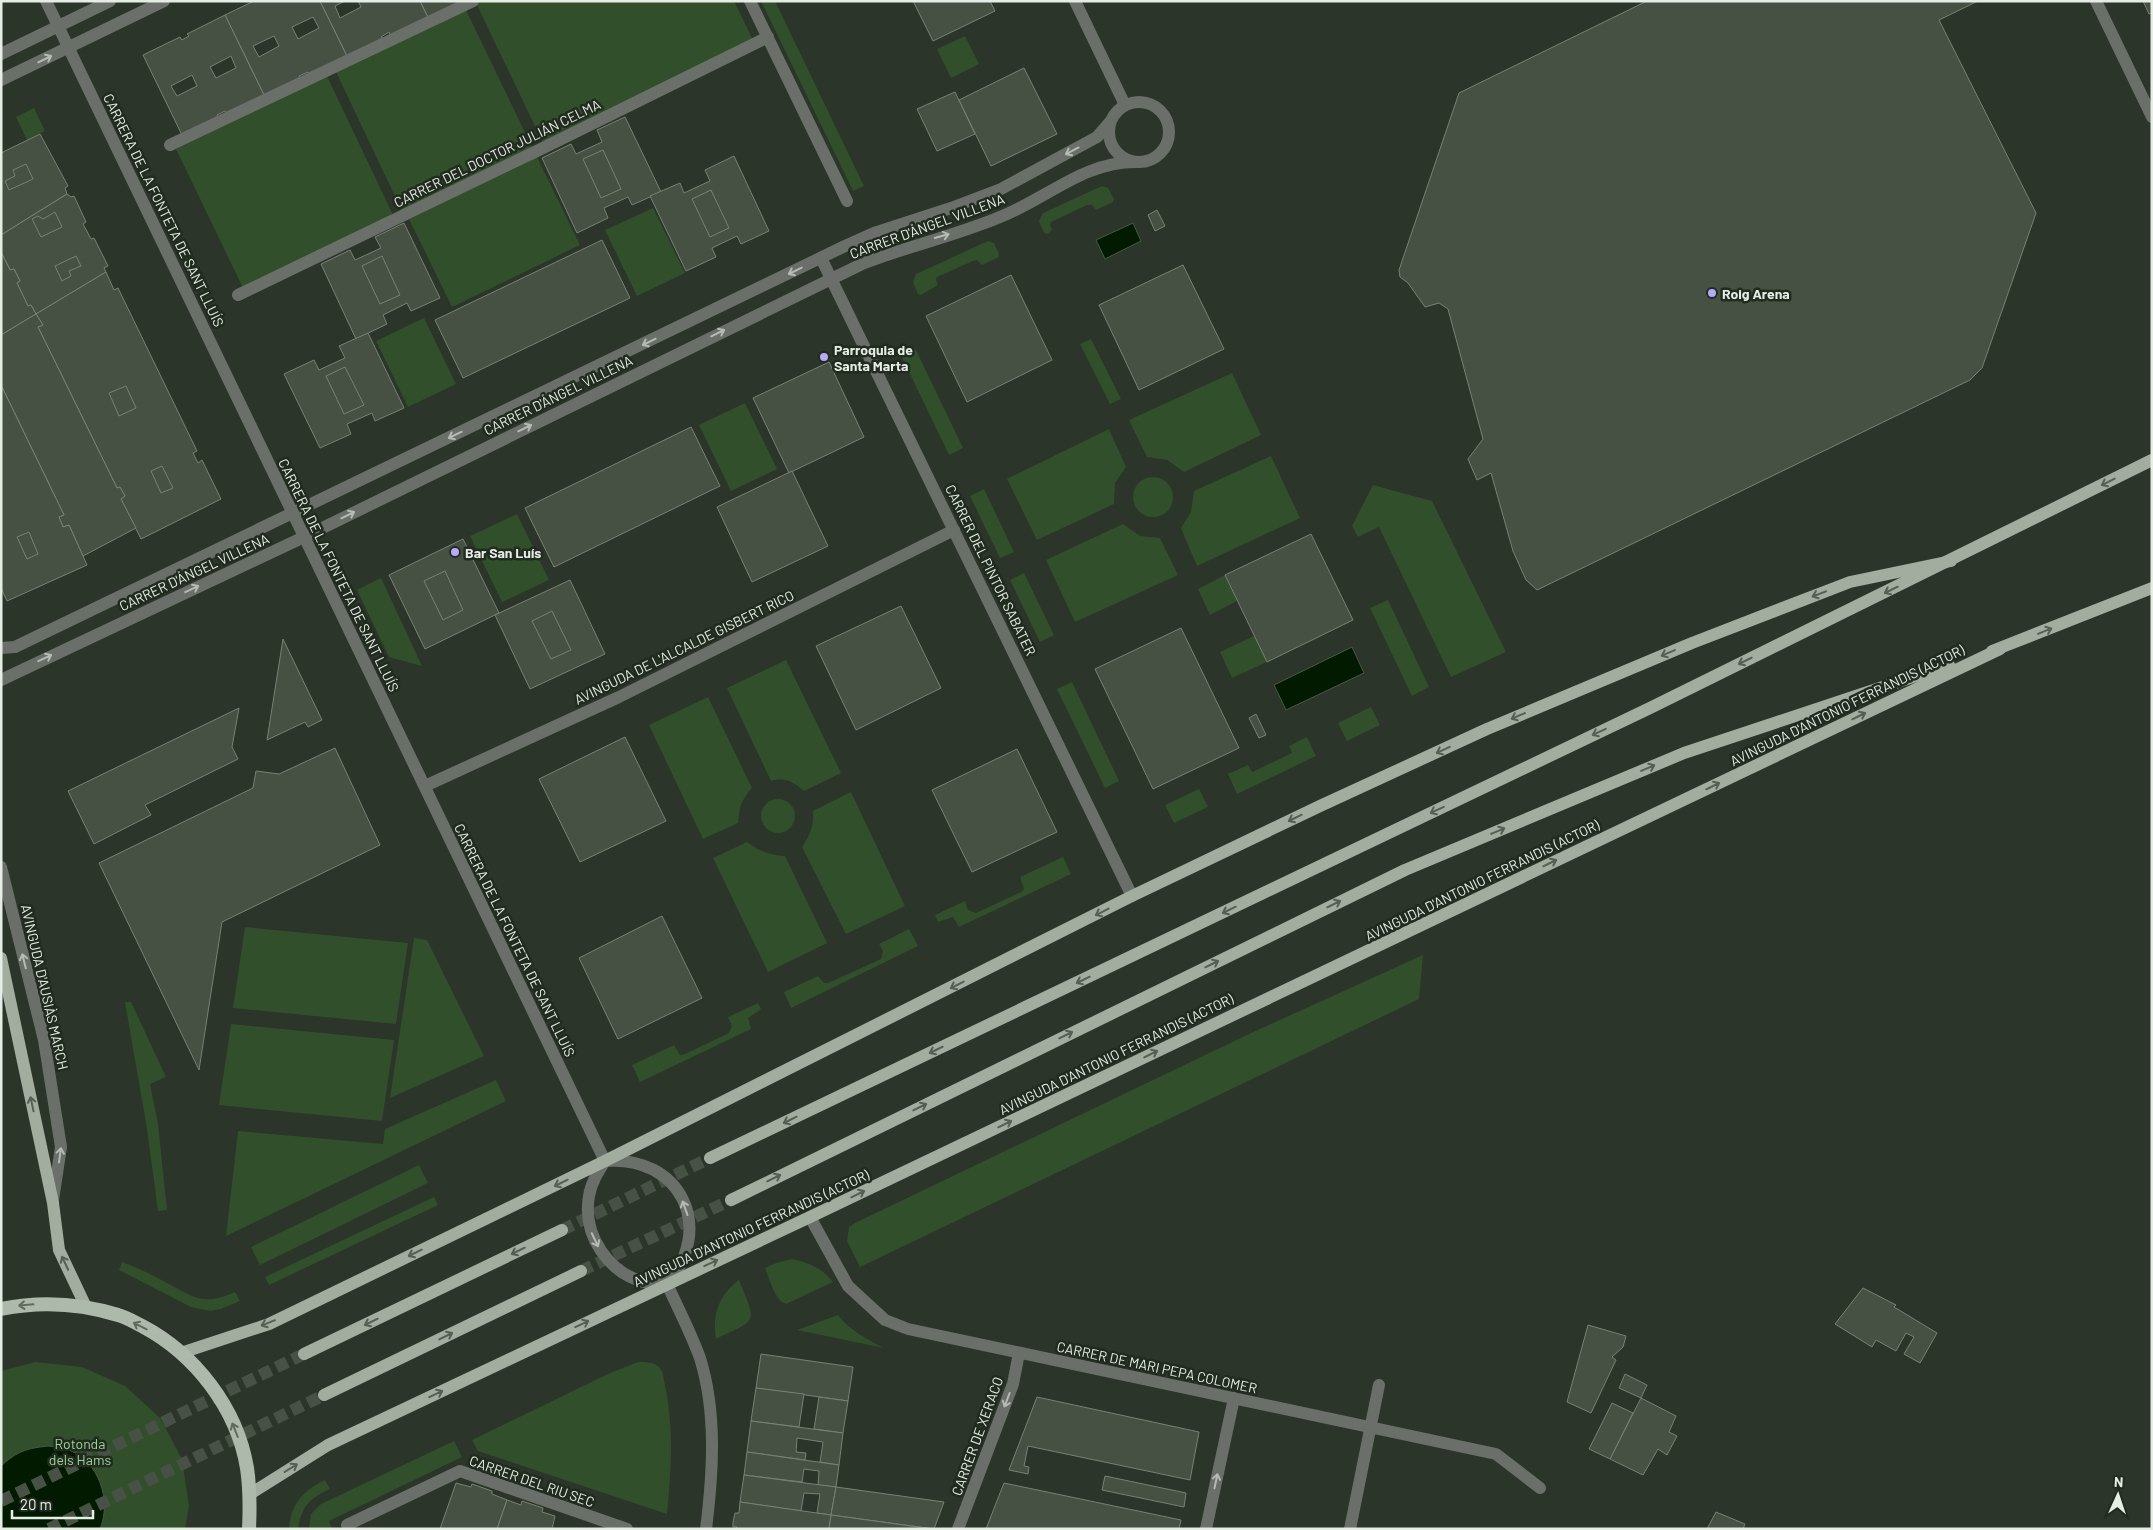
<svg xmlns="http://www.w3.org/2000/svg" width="2153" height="1530" viewBox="0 0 2153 1530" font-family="Barlow,sans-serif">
<rect width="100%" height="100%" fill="#2b3529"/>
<g fill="#314f2b">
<path d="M481,1H734L753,40L543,143L476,3Z"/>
<path d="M761,1H775L864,186L853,191Z"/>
<path d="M466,10L533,149L402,211L336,72Z"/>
<path d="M965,36L979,64L951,78L937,49Z"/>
<path d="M327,76L393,215L243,288L176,149Z"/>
<path d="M34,108L45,131L27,140L16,117Z"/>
<path d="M537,157L580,245L452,307L409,219Z"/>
<path d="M1102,186L1108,188L1114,199L1113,202L1096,210L1092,205H1087L1051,222L1050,225L1052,229L1048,234L1044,233L1039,221L1043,213Z"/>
<path d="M653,208L685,273L637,296L605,230Z"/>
<path d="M988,241L994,243L999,254V257L982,265L977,260L973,261L937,277L936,280L938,285L921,295L918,294L913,282L916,274Z"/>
<path d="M424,318L456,384L408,407L376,341Z"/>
<path d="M1091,339L1121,399L1110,404L1080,344Z"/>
<path d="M915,348L963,448L949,455L901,355Z"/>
<path d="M1232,373L1261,435L1184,472L1167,460L1147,457L1129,420Z"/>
<path d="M745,403L777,469L731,491L699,425Z"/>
<path d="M1109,429L1126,467L1115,483L1114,504L1037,540L1007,479Z"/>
<path d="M1271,456L1300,518L1197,566L1181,528L1191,512L1194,491Z"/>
<circle cx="1153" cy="497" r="20"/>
<path d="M1373,485L1432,501L1506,652L1451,677L1379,527L1358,537L1352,526Z"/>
<path d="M984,489L1014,552L1000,558L970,496Z"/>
<path d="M517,514L549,580L502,602L470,536Z"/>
<path d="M1123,524L1140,536L1160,538L1178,575L1075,622L1046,560Z"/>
<path d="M1024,573L1054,635L1040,642L1010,580Z"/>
<path d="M1225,575L1237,601L1210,615L1198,589Z"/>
<path d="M381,578L422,666L389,657L357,590Z"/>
<path d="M1388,600L1429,687L1412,696L1370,608Z"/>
<path d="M1254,636L1267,662L1232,678L1220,652Z"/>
<path d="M786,660L841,773L804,791C793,782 786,777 771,781L727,688Z"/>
<path d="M1072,682L1119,781L1105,788L1057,689Z"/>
<path d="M708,697L752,788C741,800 739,808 738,823L703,839L649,725Z"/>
<path d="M1371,707L1380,725L1347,741L1338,723Z"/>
<path d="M1307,737L1316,756L1237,794L1228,774L1248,765L1252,772L1292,753L1289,746Z"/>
<path d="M1199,789L1208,807L1174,823L1165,805Z"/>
<path d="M851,792L905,906L846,934L802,847C810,835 814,826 813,811Z"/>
<circle cx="778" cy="816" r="17"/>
<path d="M747,842C759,851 769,855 785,856L827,943L768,972L713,858Z"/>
<path d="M1063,857L1071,874L959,927L953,917L938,922L935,915L965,901L968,910L976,913L1021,892L1024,889L1020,877Z"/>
<path d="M245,927L408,943L396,1024L233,1008Z"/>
<path d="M909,929L918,946L791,1008L784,992L818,976L824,983H828L881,959L883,951L879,944Z"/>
<path d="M414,938L427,940L484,1056L390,1098Z"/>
<path d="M1423,955L1419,999L860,1267L847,1241L849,1227L855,1223L1249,1034Z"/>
<path d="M125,1002H131L166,1077L150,1084L158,1124L167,1210L158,1211L147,1129Z"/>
<path d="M758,1003L761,1009L748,1018L751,1029L640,1082L632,1065L674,1045L680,1055L685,1054L729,1033L732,1026L728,1017Z"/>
<path d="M231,1024L394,1040L382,1121L219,1105Z"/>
<path d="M496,1080L506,1101L226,1236L238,1131L383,1144L385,1129Z"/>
<path d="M419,1165L428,1183L260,1265L251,1247Z"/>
<path d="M434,1197L438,1205L269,1285L265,1277Z"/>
<path d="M792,1259C810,1263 822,1268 833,1282L786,1304C774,1299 770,1280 765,1268L776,1263Z"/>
<path d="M122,1262C139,1268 154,1276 169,1284C195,1298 204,1306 235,1292L240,1301L221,1309L210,1311L191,1307L119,1270Z"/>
<path d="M739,1280C757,1325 759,1318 716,1339C712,1314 719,1295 739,1280Z"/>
<path d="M838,1315C851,1331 866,1339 884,1348L797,1330Z"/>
<path d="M35,1362L82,1367L125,1386L160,1418L182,1459L189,1506L185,1529H1V1371Z"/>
<path d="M638,1362C646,1362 655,1362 660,1368C664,1373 664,1384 666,1390C674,1436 671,1468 667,1514L478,1451L472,1440L610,1373Z"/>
<path d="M454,1441L462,1457L329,1521L332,1529H309L311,1514L321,1504Z"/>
<path d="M325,1480L330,1489C310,1498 301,1507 298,1529H289C291,1503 303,1491 325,1480Z"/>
</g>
<g fill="#021b00" stroke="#465a45">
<path d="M1133,223L1141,241L1105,259L1096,240Z"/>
<path d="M1352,647L1364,673L1286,710L1274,685Z"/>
<path d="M49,1446C56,1447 63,1448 69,1450C99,1462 112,1500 100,1529H1V1466C17,1451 28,1448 49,1446Z"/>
</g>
<g fill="#465144" stroke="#778274" fill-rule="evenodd">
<path d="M254,1H320L348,58L310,76L308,72L299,76L301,80L265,97L225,15ZM313,17L319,28L298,39L292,27ZM274,36L279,46L259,57L253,46Z"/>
<path d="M320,1H345L335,6L340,18L361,7L358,1H420L429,19L391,37L389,32L381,37L383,40L348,58Z"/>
<path d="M420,1H465L429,19Z"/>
<path d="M913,1H990L995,11L933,41Z"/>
<path d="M1647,1H1978L1939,20L2036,213L1982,368L1970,380L1537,590L1526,580L1513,551L1491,473L1477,480L1468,459L1483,439L1448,309L1439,303L1425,307L1408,283L1400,277L1399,270L1459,93Z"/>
<path d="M2143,1H2152V13L2149,14Z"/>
<path d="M225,15L265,97L228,116L225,111L217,115L219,119L183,137L143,55L180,37L182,40L189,36L187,34ZM231,56L236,68L216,78L210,67ZM192,75L197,86L177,96L171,86Z"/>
<path d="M1024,68L1057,134L991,166L959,100Z"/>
<path d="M955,92L975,134L937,151L917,109Z"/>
<path d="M625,117L661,192L632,205L628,197L604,208L608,218L577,233L542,158L571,144L576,154L602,142L597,130Z"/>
<path d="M40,134L68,186L65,188L67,194L1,235V153Z"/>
<path d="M603,150L621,189L601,198L583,159Z"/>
<path d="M734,156L769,231L741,244L737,236L712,248L716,257L686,271L650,196L680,183L684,193L710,181L705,170Z"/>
<path d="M26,164L33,179L9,190L5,181L15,176L13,170Z"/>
<path d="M711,190L729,228L710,237L692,199Z"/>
<path d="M67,194L71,197L74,196L86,222L83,224L91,239L94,238L108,266L104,268L106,272L36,314L31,305L28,306L17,283L20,281L14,269L10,270L1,252V235Z"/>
<path d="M1157,210L1165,226L1155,231L1148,215Z"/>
<path d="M55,212L62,227L41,237L32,219L38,216L43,219Z"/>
<path d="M404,223L440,298L411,311L407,303L383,315L387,324L356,339L321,264L350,250L355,260L381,248L375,237Z"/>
<path d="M602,240L630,298L463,378L435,320Z"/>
<path d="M1,252L10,270L14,269L20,281L17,283L28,306L31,305L36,314L1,335Z"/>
<path d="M76,256L81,266L69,271L71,276L62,281L55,266Z"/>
<path d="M382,256L400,295L380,304L362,266Z"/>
<path d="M1183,265L1224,349L1139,390L1099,305Z"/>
<path d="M106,272L114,290L118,288L197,451L193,453L198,463L202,460L221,499L141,539L121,499L125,496L120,487L117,488L38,327L43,325L36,314Z"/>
<path d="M1011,275L1052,360L967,402L926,316Z"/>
<path d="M36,314L43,325L38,327L117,488L120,487L125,496L121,499L136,528L83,556L69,525L63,527L59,517L64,515L1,385V335Z"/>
<path d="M368,333L404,408L375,421L372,413L347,424L351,434L320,448L284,374L314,360L319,370L345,358L339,346Z"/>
<path d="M829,362L864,437L789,473L753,398Z"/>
<path d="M345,367L364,405L344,414L326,376Z"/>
<path d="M1,385L64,515L59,517L63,527L69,525L87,565L7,601L1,588Z"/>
<path d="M126,386L136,408L119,416L109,393Z"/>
<path d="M691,427L720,486L554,567L525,508Z"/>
<path d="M162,466L173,488L161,493L151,471Z"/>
<path d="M792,471L828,546L752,582L717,507Z"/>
<path d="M29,532L38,554L27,559L17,537Z"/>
<path d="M1311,534L1353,620L1267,662L1225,575Z"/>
<path d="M463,539L499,613L425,649L389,575Z"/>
<path d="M445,571L463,610L443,620L424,581Z"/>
<path d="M570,580L605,654L530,689L495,615Z"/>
<path d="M901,606L941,688L856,730L816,646Z"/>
<path d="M552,611L571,650L551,659L532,621Z"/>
<path d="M1181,628L1239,748L1153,789L1095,669Z"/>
<path d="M283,639L322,720L308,727L305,722L267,740Z"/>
<path d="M239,708L232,747L238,759L145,805L151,815L94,844L68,791Z"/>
<path d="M1256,714L1266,735L1259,738L1249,718Z"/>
<path d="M625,737L666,821L580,862L539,779Z"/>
<path d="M335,748L380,845L222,922L199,1070L99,863L253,788L256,771L279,774Z"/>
<path d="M1017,749L1057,832L972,872L932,790Z"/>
<path d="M662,916L702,998L618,1039L579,958Z"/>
<path d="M1863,1288L1896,1305L1894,1307L1937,1333L1920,1363L1904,1354L1914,1337L1906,1333L1896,1351L1876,1340L1872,1347L1835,1324Z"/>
<path d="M1588,1325L1626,1336L1623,1347L1612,1357L1616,1360L1591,1413L1567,1402Z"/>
<path d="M761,1354L853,1367L848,1401L756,1388Z"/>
<path d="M1625,1374L1647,1385L1641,1398L1619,1388Z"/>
<path d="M756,1388L804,1394L799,1427L751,1421Z"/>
<path d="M819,1397L848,1401L843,1433L814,1429Z"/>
<path d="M1037,1397L1199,1432L1190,1480L1028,1446L1024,1466L1029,1467L1028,1474L1009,1470Z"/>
<path d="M1641,1398L1676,1416L1669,1432L1677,1436L1667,1455L1658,1449L1643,1475L1610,1459Z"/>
<path d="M1612,1403L1633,1413L1610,1459L1589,1449Z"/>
<path d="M751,1421L843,1433L839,1465L820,1462L823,1442L797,1438L796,1452L806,1453L805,1460L747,1452Z"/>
<path d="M747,1452L839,1465L836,1487L818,1485L819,1471L804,1469L802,1482L744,1475Z"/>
<path d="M744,1475L836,1487L831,1515L817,1513L820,1494L804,1493L801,1511L740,1502Z"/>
<path d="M1105,1476L1186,1493L1184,1507L1102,1490Z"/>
<path d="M456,1483L471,1487L472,1484L492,1491V1494L507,1500L497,1529H440Z"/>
<path d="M1004,1483L1181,1520L1179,1529H986Z"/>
<path d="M836,1487L944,1502L934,1529L831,1515Z"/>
<path d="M507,1500L521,1505L522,1501L543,1508L542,1512L555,1516L552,1529H497Z"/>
<path d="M740,1502L831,1515L829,1529H736L737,1527H733V1522L735,1513H739Z"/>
<path d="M1716,1512L1745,1524L1743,1529H1707Z"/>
<path d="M831,1515L933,1529H829Z"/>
</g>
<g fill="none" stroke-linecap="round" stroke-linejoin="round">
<g stroke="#475145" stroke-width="12" stroke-dasharray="12 6" stroke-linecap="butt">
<path d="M562,1230L710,1158"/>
<path d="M581,1271L731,1200"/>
<path d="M1,1501L304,1354"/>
<path d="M49,1529L324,1395"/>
</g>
<g stroke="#6a6f69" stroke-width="12">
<path d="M750,1L847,201"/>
<path d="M1075,1L1125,105"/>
<path d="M170,145L473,1"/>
<path d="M238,295L541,149L768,37"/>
</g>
<g stroke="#6a6f69" stroke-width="12">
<path d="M46,1L605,1161"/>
<path d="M2096,1L2152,117"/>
<path d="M1,54L110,1"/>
<path d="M1,80L164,1"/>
<circle cx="1139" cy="132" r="30"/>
<path d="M821,258L1132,896"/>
<path d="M1,648L15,647L845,246L874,233L951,208L1001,189L1097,137L1110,122"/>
<path d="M1,680L304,537L862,264C910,245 960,235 1007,214C1051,195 1085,162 1136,162"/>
<path d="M425,786L619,697L954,530"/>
<path d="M1,867L44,1040L61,1147L53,1200"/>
<path d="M605,1161C680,1155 716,1227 667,1284"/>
<path d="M605,1161C598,1172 591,1183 589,1196C582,1235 609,1275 648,1283C654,1284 661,1284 667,1284"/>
<path d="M810,1217L848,1286L885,1320L908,1329L1496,1454L1540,1488"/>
<path d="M667,1284C678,1308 691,1333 700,1358C717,1413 713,1473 706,1529"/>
<path d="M347,1525L460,1471L627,1529"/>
<path d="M958,1529L1013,1384L1019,1353"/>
<path d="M1206,1529L1234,1398"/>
<path d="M1350,1529L1379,1385"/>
</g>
<g stroke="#a2ada0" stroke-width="12">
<path d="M1992,651L2152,588"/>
<path d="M1,958L53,1203L59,1250L86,1307"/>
<path d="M710,1158L1650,708L2152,460"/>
<path d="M731,1200L1405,870L1684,753L1949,665"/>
<path d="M181,1353L269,1324L605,1161L1132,896L1320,806L1487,729L1692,643L1850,582L1951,561"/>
<path d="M304,1354L562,1230"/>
<path d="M324,1395L581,1271"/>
<path d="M250,1494L328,1445L810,1217L2000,649"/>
</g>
<path stroke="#adb9ab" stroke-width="14" d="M1,1309C40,1301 79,1303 118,1315C126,1317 134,1322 142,1326C195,1354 237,1408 247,1468C250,1488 250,1508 249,1529"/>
</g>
<defs><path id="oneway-shaft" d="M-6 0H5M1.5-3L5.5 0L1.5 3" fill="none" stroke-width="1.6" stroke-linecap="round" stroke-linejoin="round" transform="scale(1.25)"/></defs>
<g stroke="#b4bbb3">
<use href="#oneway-shaft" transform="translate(45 59) rotate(-26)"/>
<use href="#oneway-shaft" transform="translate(1072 151) rotate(152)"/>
<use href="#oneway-shaft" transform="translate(942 236) rotate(-16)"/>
<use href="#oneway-shaft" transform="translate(795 271) rotate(154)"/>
<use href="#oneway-shaft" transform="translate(718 333) rotate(-26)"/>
<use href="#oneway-shaft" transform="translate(649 342) rotate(154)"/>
<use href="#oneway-shaft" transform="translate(525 428) rotate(-26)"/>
<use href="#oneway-shaft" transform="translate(455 435) rotate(154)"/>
<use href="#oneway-shaft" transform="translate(348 515) rotate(-26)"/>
<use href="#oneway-shaft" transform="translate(192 589) rotate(-25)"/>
<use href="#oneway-shaft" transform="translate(45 658) rotate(-25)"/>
<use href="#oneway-shaft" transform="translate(24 961) rotate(-104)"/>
<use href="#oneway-shaft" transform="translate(60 1155) rotate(-82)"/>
<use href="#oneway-shaft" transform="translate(685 1208) rotate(-110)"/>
<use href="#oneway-shaft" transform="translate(595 1240) rotate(65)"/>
<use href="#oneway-shaft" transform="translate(1007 1400) rotate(111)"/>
<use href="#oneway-shaft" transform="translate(1216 1481) rotate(-78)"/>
</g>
<g stroke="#555f53">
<use href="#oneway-shaft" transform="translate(2108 482) rotate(153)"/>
<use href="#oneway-shaft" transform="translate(1891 590) rotate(154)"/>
<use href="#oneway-shaft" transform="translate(1819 594) rotate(159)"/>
<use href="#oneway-shaft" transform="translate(2045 631) rotate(-22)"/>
<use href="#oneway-shaft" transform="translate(1668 653) rotate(157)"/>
<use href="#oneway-shaft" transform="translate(1745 661) rotate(154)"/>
<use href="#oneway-shaft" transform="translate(1518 716) rotate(157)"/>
<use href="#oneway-shaft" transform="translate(1859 716) rotate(-26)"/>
<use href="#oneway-shaft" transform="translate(1599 732) rotate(155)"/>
<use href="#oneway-shaft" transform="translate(1443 750) rotate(155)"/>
<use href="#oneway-shaft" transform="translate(1648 768) rotate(-23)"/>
<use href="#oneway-shaft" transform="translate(1713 786) rotate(-26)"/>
<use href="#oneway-shaft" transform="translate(1437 810) rotate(155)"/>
<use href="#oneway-shaft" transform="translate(1295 818) rotate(154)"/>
<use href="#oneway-shaft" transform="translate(1498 831) rotate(-23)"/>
<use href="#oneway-shaft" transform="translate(1550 863) rotate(-26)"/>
<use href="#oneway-shaft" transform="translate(1334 904) rotate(-26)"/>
<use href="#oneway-shaft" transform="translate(1229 910) rotate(154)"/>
<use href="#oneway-shaft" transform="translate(1102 912) rotate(153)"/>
<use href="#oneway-shaft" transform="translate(1212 964) rotate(-26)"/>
<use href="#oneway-shaft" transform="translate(1083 980) rotate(154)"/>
<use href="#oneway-shaft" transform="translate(957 985) rotate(153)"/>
<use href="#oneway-shaft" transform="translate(1066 1035) rotate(-26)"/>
<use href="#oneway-shaft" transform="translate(936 1050) rotate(154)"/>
<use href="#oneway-shaft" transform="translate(1151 1054) rotate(-26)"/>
<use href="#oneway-shaft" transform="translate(32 1104) rotate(-102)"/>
<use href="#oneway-shaft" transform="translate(920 1107) rotate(-26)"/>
<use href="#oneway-shaft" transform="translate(790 1120) rotate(154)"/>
<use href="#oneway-shaft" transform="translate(1005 1124) rotate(-26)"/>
<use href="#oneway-shaft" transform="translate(774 1178) rotate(-26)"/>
<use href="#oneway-shaft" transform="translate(561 1183) rotate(154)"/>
<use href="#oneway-shaft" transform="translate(858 1194) rotate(-26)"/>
<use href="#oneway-shaft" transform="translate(518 1251) rotate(154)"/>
<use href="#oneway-shaft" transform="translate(415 1253) rotate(154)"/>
<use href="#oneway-shaft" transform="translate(65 1263) rotate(-115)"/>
<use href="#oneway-shaft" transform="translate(711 1263) rotate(-25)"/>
<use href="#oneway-shaft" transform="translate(371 1322) rotate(154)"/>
<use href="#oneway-shaft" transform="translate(268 1323) rotate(158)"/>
<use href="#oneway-shaft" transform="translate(582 1324) rotate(-25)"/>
<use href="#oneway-shaft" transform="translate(446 1336) rotate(-26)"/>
<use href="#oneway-shaft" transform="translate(436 1394) rotate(-25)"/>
<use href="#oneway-shaft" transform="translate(291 1468) rotate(-32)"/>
</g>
<g stroke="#606b5e">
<use href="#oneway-shaft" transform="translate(26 1305) rotate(175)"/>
<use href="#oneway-shaft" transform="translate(140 1326) rotate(-153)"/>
<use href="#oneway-shaft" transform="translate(235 1430) rotate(-112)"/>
</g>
<g fill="#b6abf8" stroke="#212b1f" stroke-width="2">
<circle cx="1712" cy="293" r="5"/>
<circle cx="824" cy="357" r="5"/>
<circle cx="455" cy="552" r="5"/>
</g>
<g text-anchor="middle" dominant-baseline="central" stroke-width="5" stroke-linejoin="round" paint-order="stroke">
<g font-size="14" fill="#e6ede5" stroke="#212b1f">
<text transform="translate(497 153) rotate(-26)">CARRER DEL DOCTOR JULIÁN CELMA</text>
<text transform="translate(164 210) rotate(64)">CARRERA DE LA FONTETA DE SANT LLUÍS</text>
<text transform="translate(927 226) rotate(-20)">CARRER D'ÁNGEL VILLENA</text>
<text transform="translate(558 395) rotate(-26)">CARRER D'ÁNGEL VILLENA</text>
<text transform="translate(991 570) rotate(64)">CARRER DEL PINTOR SABATER</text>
<text transform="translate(194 572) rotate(-25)">CARRER D'ÁNGEL VILLENA</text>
<text transform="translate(339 575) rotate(64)">CARRERA DE LA FONTETA DE SANT LLUÍS</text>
<text transform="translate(684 647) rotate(-26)">AVINGUDA DE L'ALCALDE GISBERT RICO</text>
<text transform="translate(1847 705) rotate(-26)">AVINGUDA D'ANTONIO FERRANDIS (ACTOR)</text>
<text transform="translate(1482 880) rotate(-26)">AVINGUDA D'ANTONIO FERRANDIS (ACTOR)</text>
<text transform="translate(515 940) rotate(64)">CARRERA DE LA FONTETA DE SANT LLUÍS</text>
<text transform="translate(45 987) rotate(77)">AVINGUDA D'AUSIÀS MARCH</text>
<text transform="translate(1116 1054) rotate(-26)">AVINGUDA D'ANTONIO FERRANDIS (ACTOR)</text>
<text transform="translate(751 1228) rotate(-25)">AVINGUDA D'ANTONIO FERRANDIS (ACTOR)</text>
<text transform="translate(1157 1367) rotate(12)">CARRER DE MARI PEPA COLOMER</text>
<text transform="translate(977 1436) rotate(-70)">CARRER DE XERACO</text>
<text transform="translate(532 1481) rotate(19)">CARRER DEL RIU SEC</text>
</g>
<g font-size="14" font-weight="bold" fill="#e6ede5" stroke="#212b1f" text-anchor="start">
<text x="1722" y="293">Roig Arena</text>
<text x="834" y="349">Parroquia de<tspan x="834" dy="16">Santa Marta</tspan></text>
<text x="465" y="552">Bar San Luís</text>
</g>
<g font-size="14" fill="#9bd48f" stroke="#212b1f">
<text x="80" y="1443">Rotonda<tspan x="80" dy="16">dels Hams</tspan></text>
</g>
</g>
<rect width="2153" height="1530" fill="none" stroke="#e6ede5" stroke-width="5"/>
<g transform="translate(2118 1495) rotate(3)" stroke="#212b1f" stroke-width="4" paint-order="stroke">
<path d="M0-4L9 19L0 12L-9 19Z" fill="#e6ede5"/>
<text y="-8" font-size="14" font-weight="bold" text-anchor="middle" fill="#e6ede5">N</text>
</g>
<path d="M12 1510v8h81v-8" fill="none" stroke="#e6ede5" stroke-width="2.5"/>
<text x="20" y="1510" font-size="15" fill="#e6ede5" stroke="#212b1f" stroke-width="4" paint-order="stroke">20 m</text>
</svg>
